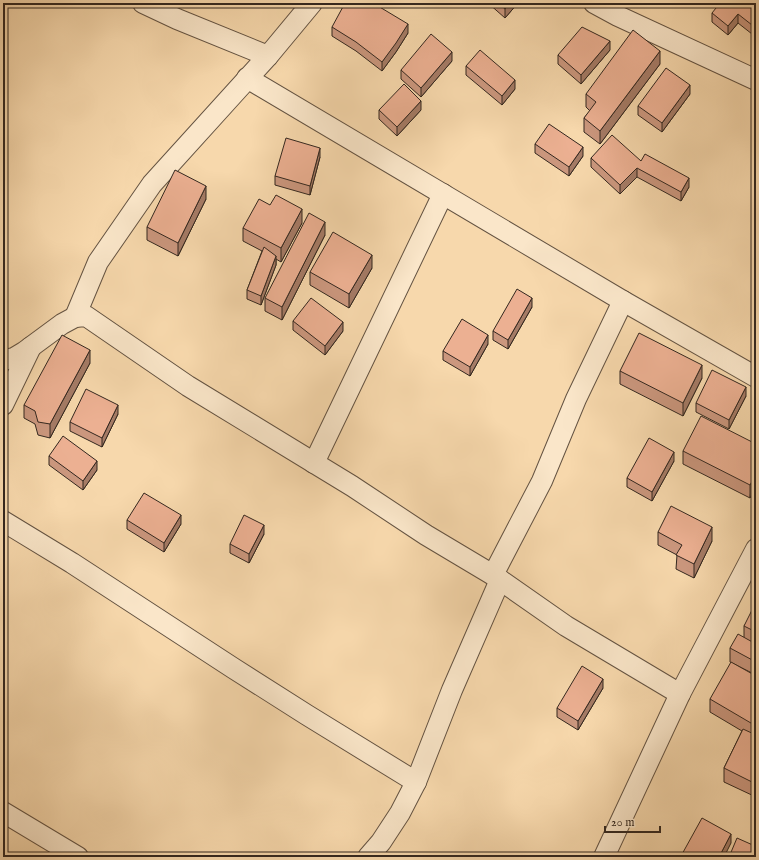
<svg xmlns="http://www.w3.org/2000/svg" width="759" height="860" viewBox="0 0 759 860" font-family="'IM FELL English',serif">
<rect width="100%" height="100%" fill="#f7d8ac"/>
<filter id="stains"><feTurbulence type="fractalNoise" baseFrequency=".005" numOctaves="4"/><feColorMatrix values="0 0 0 0 .2 0 0 0 0 .09 0 0 0 0 .02 0 0 0 .5 -.17"/></filter>
<radialGradient id="worn" r=".72"><stop offset=".6" stop-color="#630" stop-opacity="0"/><stop offset="1" stop-color="#630" stop-opacity=".3"/></radialGradient>
<g fill="none" stroke-linecap="round" stroke-linejoin="round">
<defs>
<g id="minor">
<path d="M143,3L177,19L268,56"/>
<path d="M594,3L618,16L756,80"/>
<path d="M247,78L623,301L756,377"/>
<path d="M75,317L98,262L152,184L268,56L312,3"/>
<path d="M3,360L14,358L24,352L62,324L75,317L86,316L188,386L352,486L426,535L493,575L566,626L680,694"/>
<path d="M3,405L31,347"/>
<path d="M314,463L443,194"/>
<path d="M3,521L72,563L233,668L307,715L416,782"/>
<path d="M493,575L542,481L576,399L623,301"/>
<path d="M3,812L78,857"/>
<path d="M368,857L381,842L400,813L416,782L452,690L500,580"/>
<path d="M604,857L680,694L756,549"/>
</g>
</defs>
<use href="#minor" stroke="#645342" stroke-width="22"/>
<use href="#minor" stroke="#fae6c9" stroke-width="20"/>
</g>
<g fill="#cb977e" stroke="#33271f">
<path d="M488,3H518L505,18Z"/>
<path d="M756,3L752,34L738,23L728,35L712,22V13Z"/>
<path d="M332,27L408,33L396,52L382,71L356,51L332,36Z"/>
<path d="M610,50L581,84L558,64V55Z"/>
<path d="M452,61L421,97L401,79V70Z"/>
<path d="M660,64L600,144L584,132V118L590,111L586,107V94Z"/>
<path d="M466,66L515,89L502,105L466,75Z"/>
<path d="M690,94L662,132L638,115V106Z"/>
<path d="M379,110H421L397,136L379,119Z"/>
<path d="M535,144L583,156L569,176L535,153Z"/>
<path d="M320,157L310,195L275,185V176Z"/>
<path d="M591,158L641,161L689,187L681,201L637,177L620,194L591,167Z"/>
<path d="M206,199L178,256L147,240V227Z"/>
<path d="M302,223L281,262L276,259V265L261,305L247,299V290L262,251L243,241V228Z"/>
<path d="M325,235L282,320L265,311V298Z"/>
<path d="M756,262V275L754,274V265Z"/>
<path d="M372,268L349,308L310,285V272Z"/>
<path d="M532,307L508,349L493,340V331Z"/>
<path d="M293,321L343,331L325,355L293,330Z"/>
<path d="M488,344L470,376L443,360V351Z"/>
<path d="M90,363L50,438L38,435L35,424L24,418V405Z"/>
<path d="M620,371L702,378L683,416L620,384Z"/>
<path d="M746,396L729,429L696,412V403Z"/>
<path d="M118,414L102,447L70,431V422Z"/>
<path d="M756,444L750,498L683,464V451Z"/>
<path d="M49,456L97,470L83,490L49,465Z"/>
<path d="M674,461L652,501L627,487V478Z"/>
<path d="M127,520L181,524L164,552L127,529Z"/>
<path d="M658,532L712,541L694,578L676,569L677,555L658,545Z"/>
<path d="M264,534L249,563L230,553V544Z"/>
<path d="M756,610V675L730,662V648L744,637V626Z"/>
<path d="M756,676V797L724,782V768L742,731L710,712V699Z"/>
<path d="M603,688L578,730L557,717V708Z"/>
</g>
<g fill="#a57b66" stroke="#33271f">
<path d="M510,3H518L505,18V9Z"/>
<path d="M738,14V23L728,35V26Z"/>
<path d="M756,20V29L752,34V25Z"/>
<path d="M408,24V33L396,52L382,71V62Z"/>
<path d="M610,41V50L581,84V75Z"/>
<path d="M660,51V64L600,144V131Z"/>
<path d="M452,52V61L421,97V88Z"/>
<path d="M515,80V89L502,105V96Z"/>
<path d="M690,85V94L662,132V123Z"/>
<path d="M421,101V110L397,136V127Z"/>
<path d="M583,147V156L569,176V167Z"/>
<path d="M320,148V157L310,195V186Z"/>
<path d="M637,168V177L620,194V185Z"/>
<path d="M689,178V187L681,201V192Z"/>
<path d="M206,186V199L178,256V243Z"/>
<path d="M302,209V223L281,262V248Z"/>
<path d="M325,222V235L282,320V307Z"/>
<path d="M372,255V268L349,308V294Z"/>
<path d="M276,256V265L261,305V296Z"/>
<path d="M532,298V307L508,349V340Z"/>
<path d="M343,322V331L325,355V346Z"/>
<path d="M488,335V344L470,376V367Z"/>
<path d="M90,350V363L50,438V424Z"/>
<path d="M702,365V378L683,416V403Z"/>
<path d="M746,387V396L729,429V420Z"/>
<path d="M118,405V414L102,447V438Z"/>
<path d="M674,452V461L652,501V492Z"/>
<path d="M97,461V470L83,490V481Z"/>
<path d="M756,474V487L750,498V485Z"/>
<path d="M181,515V524L164,552V543Z"/>
<path d="M264,525V534L249,563V554Z"/>
<path d="M712,527V541L694,578V564Z"/>
<path d="M603,679V688L578,730V721Z"/>
<path d="M731,834V843L724,857H719Z"/>
<path d="M755,846V855L754,857H751Z"/>
</g>
<g fill="#ecb092" stroke="#33271f">
<path d="M345,3H373L408,24L396,43L382,62L356,42L332,27Z"/>
<path d="M498,3H510L505,9Z"/>
<path d="M720,3H756V20L752,25L738,14L728,26L712,13Z"/>
<path d="M582,27L610,41L581,75L558,55Z"/>
<path d="M633,30L660,51L600,131L584,118L596,102L586,94Z"/>
<path d="M431,34L452,52L421,88L401,70Z"/>
<path d="M480,50L515,80L502,96L466,66Z"/>
<path d="M666,68L690,85L662,123L638,106Z"/>
<path d="M404,84L421,101L397,127L379,110Z"/>
<path d="M549,124L583,147L569,167L535,144Z"/>
<path d="M612,135L641,161L645,154L689,178L681,192L637,168L620,185L591,158Z"/>
<path d="M286,138L320,148L310,186L275,176Z"/>
<path d="M175,170L206,186L178,243L147,227Z"/>
<path d="M276,195L302,209L281,248L243,228L259,199L270,205Z"/>
<path d="M309,213L325,222L282,307L265,298Z"/>
<path d="M333,232L372,255L349,294L310,272Z"/>
<path d="M264,247L276,256L261,296L247,290Z"/>
<path d="M517,289L532,298L508,340L493,331Z"/>
<path d="M311,298L343,322L325,346L293,321Z"/>
<path d="M462,319L488,335L470,367L443,351Z"/>
<path d="M639,333L702,365L683,403L620,371Z"/>
<path d="M62,335L90,350L50,424L38,422L35,411L24,405Z"/>
<path d="M712,370L746,387L729,420L696,403Z"/>
<path d="M86,389L118,405L102,438L70,422Z"/>
<path d="M701,416L756,444V474L750,485L683,451Z"/>
<path d="M63,436L97,461L83,481L49,456Z"/>
<path d="M649,438L674,452L652,492L627,478Z"/>
<path d="M144,493L181,515L164,543L127,520Z"/>
<path d="M671,506L712,527L694,564L676,555L682,545L658,532Z"/>
<path d="M244,515L264,525L249,554L230,544Z"/>
<path d="M753,608L756,610V632L744,626Z"/>
<path d="M738,634L756,644V662L730,648Z"/>
<path d="M731,662L756,676V726L710,699Z"/>
<path d="M582,666L603,679L578,721L557,708Z"/>
<path d="M743,729L756,735V784L724,768Z"/>
<path d="M702,818L731,834L719,857H682L681,856Z"/>
<path d="M737,838L755,846L751,857H729Z"/>
</g>
<rect width="759" height="860" fill="none" stroke="#f7d8ac" stroke-width="16"/>
<rect x="4" y="4" width="751" height="852" fill="none" stroke="#33271f" stroke-width="2"/>
<rect x="8" y="8" width="743" height="844" fill="none" stroke="#33271f"/>
<path d="M605 826v6h55v-6" fill="none" stroke="#33271f" stroke-width="2"/>
<text x="611" y="826" font-size="12" fill="#33271f" stroke="#fae6c9" stroke-width="3" paint-order="stroke">20 m</text>
<rect width="100%" height="100%" filter="url(#stains)"/>
<rect width="100%" height="100%" fill="url(#worn)"/>
</svg>
